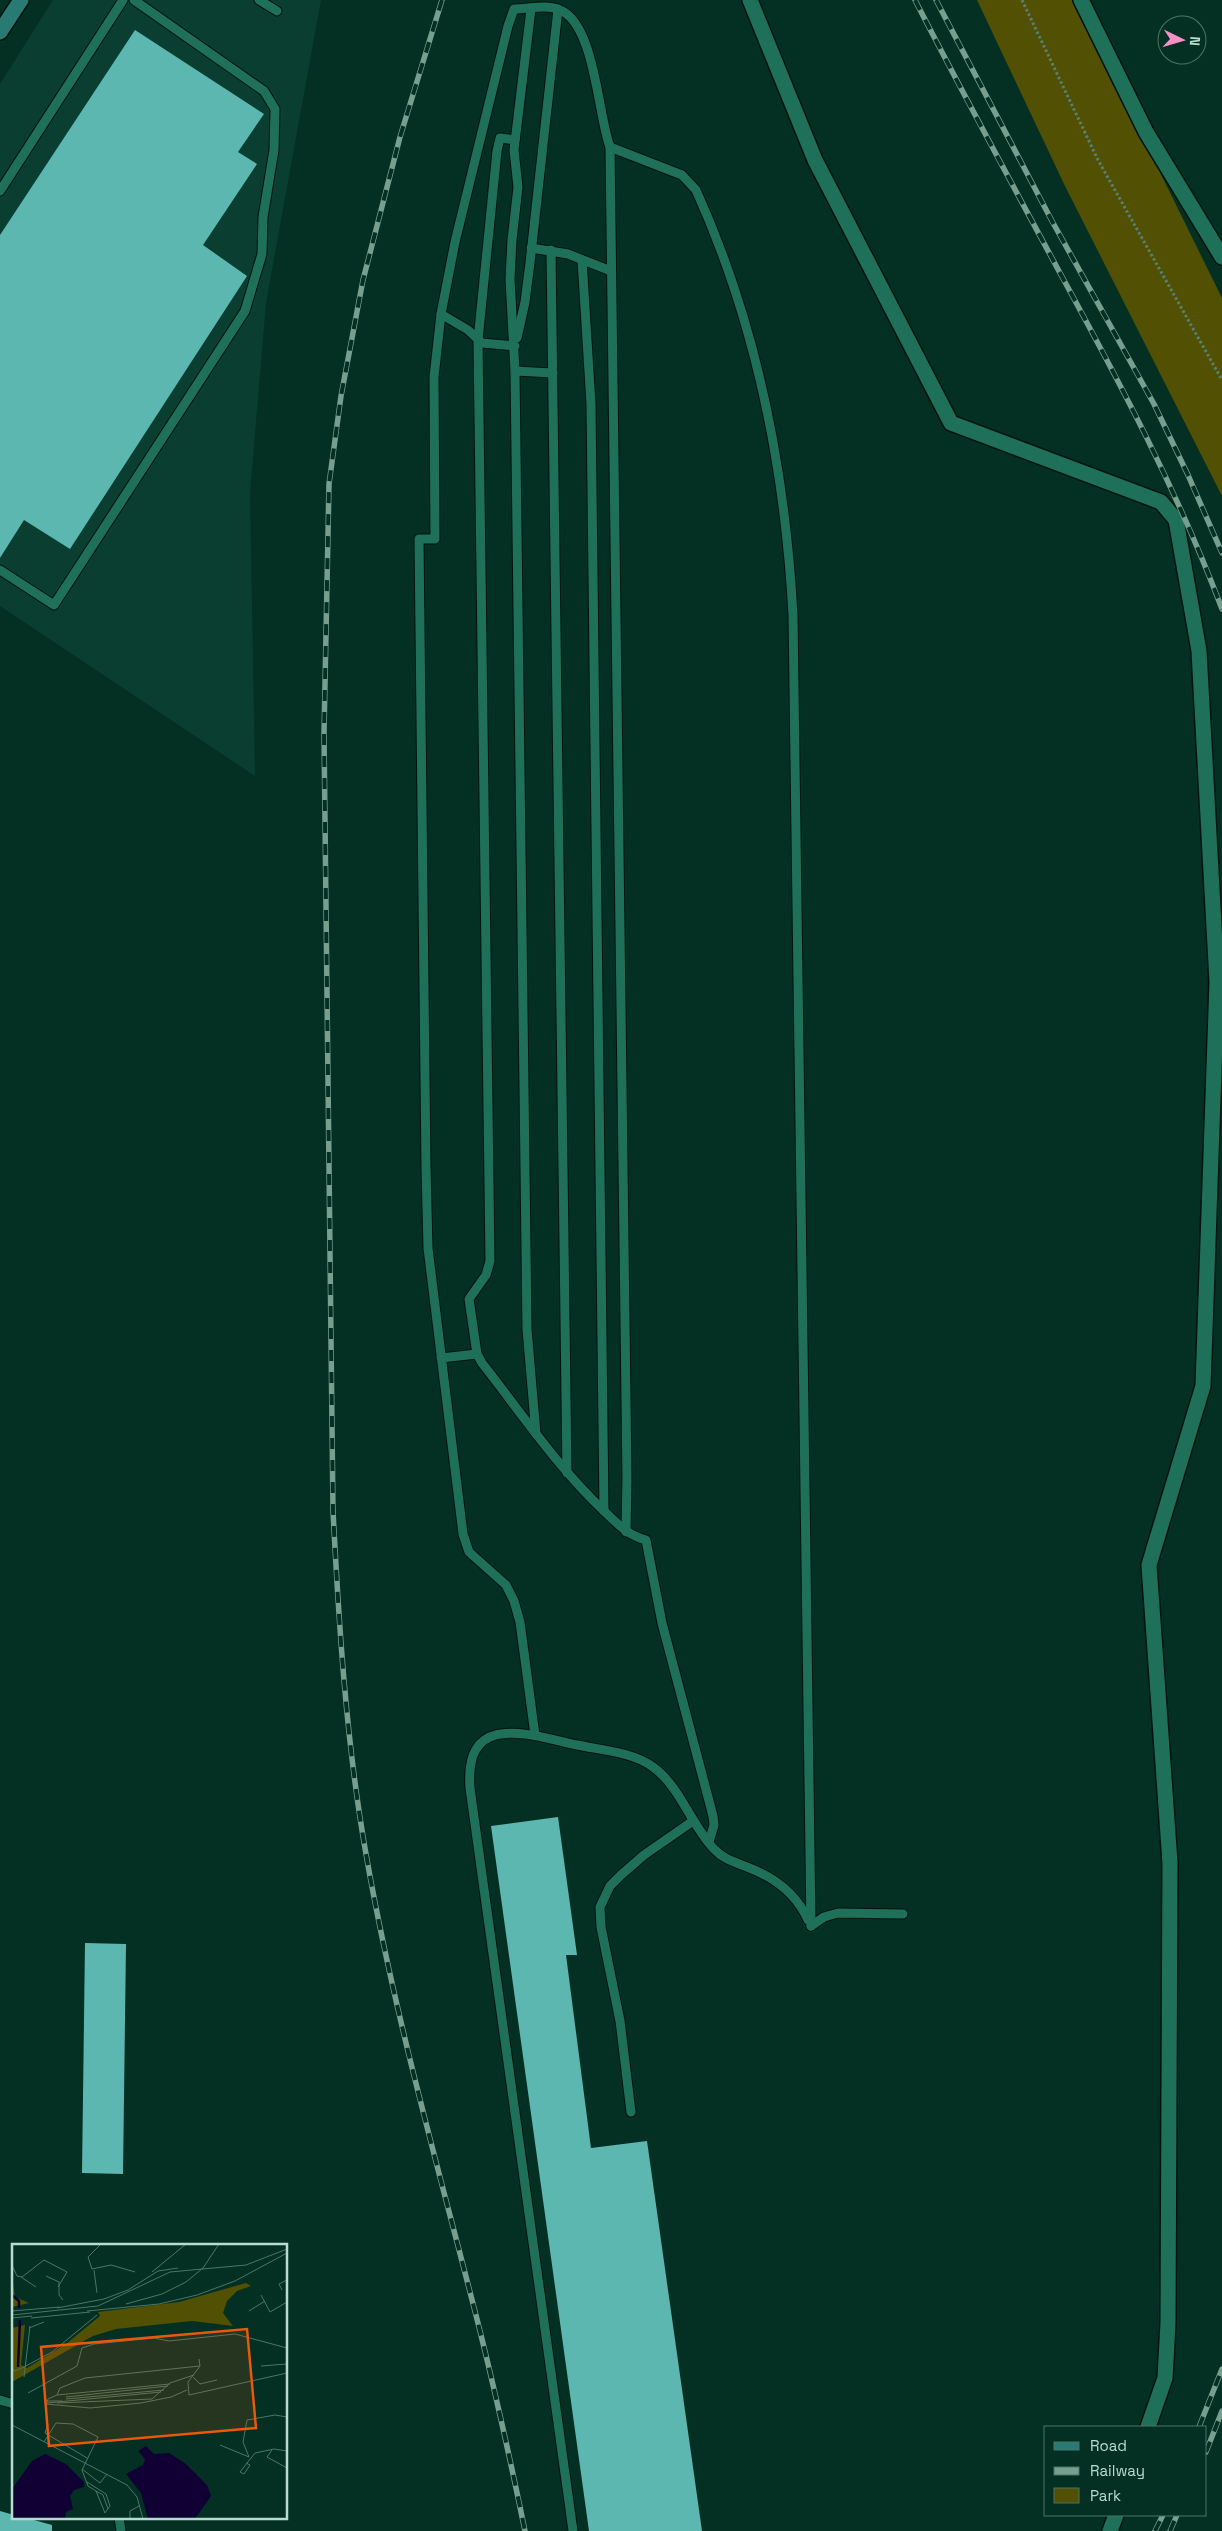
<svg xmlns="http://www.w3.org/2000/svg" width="1222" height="2531" viewBox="0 0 1222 2531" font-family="'Space Grotesk',sans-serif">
<rect width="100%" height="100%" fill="#033023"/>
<path fill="#0a3e30" d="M53,0H321L266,303L250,493L255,776L0,606V84Z"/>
<path fill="#515003" d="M977,0H1075L1222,298V496L1065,186Z"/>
<g fill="#5cb7b0">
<path d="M135,30L264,114L238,152L257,164L203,245L247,276L70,549L24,520L0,558V235Z"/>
<path d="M558,1817L577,1955H566L591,2148L647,2141L702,2531H589L491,1826Z"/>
<path d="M85,1943L126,1944L123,2174L82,2173Z"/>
<path d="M0,2511L14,2515V2517H23L52,2525V2531H0Z"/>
</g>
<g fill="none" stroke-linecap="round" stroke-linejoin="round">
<defs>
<g id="service">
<path d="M259,0L277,11"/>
<path d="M531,9L514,150L518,187L512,240L510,279L515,371L527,1329L536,1434"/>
<path d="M515,140L500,138L497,151L478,340L490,1261L486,1275L469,1299L477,1354L482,1363C522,1414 556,1465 603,1510C617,1523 627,1535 646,1540L662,1623L713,1816L714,1825L709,1842"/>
<path d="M610,147L682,175L696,190C757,325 785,468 793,615L811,1926"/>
<path d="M0,191L123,0"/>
<path d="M531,248L568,254L611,271"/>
<path d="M551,250L567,1473"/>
<path d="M582,260L591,404L604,1511"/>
<path d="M441,314L468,330L482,343L515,346"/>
<path d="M517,338L525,302L530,263L558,9"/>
<path d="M515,371L553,373"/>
<path d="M0,570L54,605L245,311L262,254L263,217L274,150L275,109L264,91L134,0"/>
<path d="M441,1358L477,1354"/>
<path d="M535,1735L520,1622L514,1601L506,1585L469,1552L463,1534L428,1248L426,1167L419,539H435L434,377L441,314L455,242L508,26L514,9C528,9 547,4 560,10C595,24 598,116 610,147L627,1478L626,1532"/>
<path d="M811,1926L824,1917L838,1913L903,1914"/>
<path d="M631,2112L620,2021L601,1927L600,1907L610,1886L621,1875L644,1855L693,1821"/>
<path d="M0,2400L14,2404"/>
<path d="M119,2517L121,2531"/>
<path d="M573,2531L470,1788C464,1710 530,1735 577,1745C601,1750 633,1752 653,1767C679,1785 692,1826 714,1849C723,1859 735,1862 747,1867C774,1877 796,1893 808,1920"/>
</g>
<g id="minor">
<path d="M750,0L815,160L951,423L1161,502L1176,520L1199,651L1217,982L1203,1386L1149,1565L1170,1863L1168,2323L1165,2378L1148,2427"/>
<path d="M1081,0L1146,132L1222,257"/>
<path d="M1110,2531L1116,2515"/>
</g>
<path id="secondary" d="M0,32L21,0"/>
</defs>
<use href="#service" stroke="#00150d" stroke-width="11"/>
<use href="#minor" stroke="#00150d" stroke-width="18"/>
<use href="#secondary" stroke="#00150d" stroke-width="18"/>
<path stroke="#588173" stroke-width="3" stroke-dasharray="2.5 2.5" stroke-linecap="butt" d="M1022,0L1098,160L1222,380"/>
<use href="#service" stroke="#1e7158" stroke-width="9"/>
<use href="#minor" stroke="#1e7158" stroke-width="15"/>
<use href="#secondary" stroke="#287a72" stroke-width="15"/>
<defs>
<g id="rail">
<path d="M442,0L400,137L363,280L341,396L329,484L324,734L333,1511C339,1626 346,1741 366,1854C394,2014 439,2170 479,2327C496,2395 511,2463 525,2531"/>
<path d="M915,0C962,92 1011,182 1060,273C1120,383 1178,492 1222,609"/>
<path d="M936,0L1052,221L1154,404L1188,475L1222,553"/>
<path d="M1199,2427L1222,2369"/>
<path d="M1206,2452L1222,2411"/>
<path d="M1155,2531L1163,2515"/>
<path d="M1170,2531L1177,2515"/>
</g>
</defs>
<use href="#rail" stroke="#779f90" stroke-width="5.5"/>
<use href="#rail" stroke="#033023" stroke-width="4" stroke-dasharray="11" stroke-linecap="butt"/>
</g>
<g transform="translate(12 2244)">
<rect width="275" height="275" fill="#033023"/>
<path d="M0,31L3,53L17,59L0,63ZM234,39L239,42L225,47L215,57L211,69L221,82L180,77L104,85L81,92L0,138V84L13,81L9,121L15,124L54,100L88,72L86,68L167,58Z" fill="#515003"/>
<path d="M134,202L142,210L157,209L174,220L195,241L199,252L183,275H136L129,249L114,230L131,221L133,215L126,207ZM33,210L54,220L72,238V243L62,246L58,252L61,265L54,268L53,275H0V245L20,217Z" fill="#100033"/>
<path fill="none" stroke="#100033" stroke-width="2.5" d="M0,51L7,57V64M6,123L8,76"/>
<path fill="none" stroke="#4b7567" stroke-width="1" d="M89,0L76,13L80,25L99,21L123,28M0,21L5,32L10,33L32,16L55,28L46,43M82,26L85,49M140,28L174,0M34,32L47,38V51L51,56M9,33L24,43M270,46L267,40L275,36M249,51L258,68L275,58M114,60L150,50L174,38L191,24L207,0M45,64L92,55L116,46L146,27L166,24M0,67L48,63M75,67L147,60L185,51L223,37L275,9M237,67L253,57M0,71L86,62L158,28L234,21L275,5M0,74L20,72M19,74L78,68M17,84L32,78M187,115L188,122L176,138L177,151L275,129M249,122L275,120M0,123L2,127L10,124L40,108L85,71M12,133L18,82M181,133L188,140L205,136M158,140L45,151L36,155L34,160L78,164L129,159L159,153L175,146M16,149L65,122L70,104L82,100L142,94L157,97L223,90L275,104M45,151L48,144L73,134L188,122M54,153L156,142M54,155L152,146M34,157H50M35,159L149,148M45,159L140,155L158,139L182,131M36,180L33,189L75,214M0,181L115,241L125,253L131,275M32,198L44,179L61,180L86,193L70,226L76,242L84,247L93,269L98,262L94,250L75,238M208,201L237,213M260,206L255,213L275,224M237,213L231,198L235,176L263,171L275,173M70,225L88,239L95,230M228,228L243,209L262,205L275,207M228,228L232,230L238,221L234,219M84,247L91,251L96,265M118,275V267L127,262"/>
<path fill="#e8590c" fill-opacity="0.15" stroke="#e8590c" stroke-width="2.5" d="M235,85L244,184L37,202L29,103Z"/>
<rect width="275" height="275" fill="none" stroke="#b7dccd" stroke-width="2.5"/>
</g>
<rect x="1044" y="2426" width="162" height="90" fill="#033023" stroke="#4b7567"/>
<rect x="1054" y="2442" width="25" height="8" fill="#287a72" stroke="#4b7567"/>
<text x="1090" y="2451" font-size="15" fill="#b7dccd">Road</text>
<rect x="1054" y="2467" width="25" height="8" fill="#779f90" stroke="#4b7567"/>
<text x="1090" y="2476" font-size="15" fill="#b7dccd">Railway</text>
<rect x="1054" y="2488" width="25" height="15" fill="#515003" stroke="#4b7567"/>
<text x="1090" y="2501" font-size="15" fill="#b7dccd">Park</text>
<g transform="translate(1182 40) rotate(95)"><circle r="24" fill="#033023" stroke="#4b7567"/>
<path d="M0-4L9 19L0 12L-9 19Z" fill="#fa8fc7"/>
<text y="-8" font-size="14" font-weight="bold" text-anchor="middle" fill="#b7dccd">N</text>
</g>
</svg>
